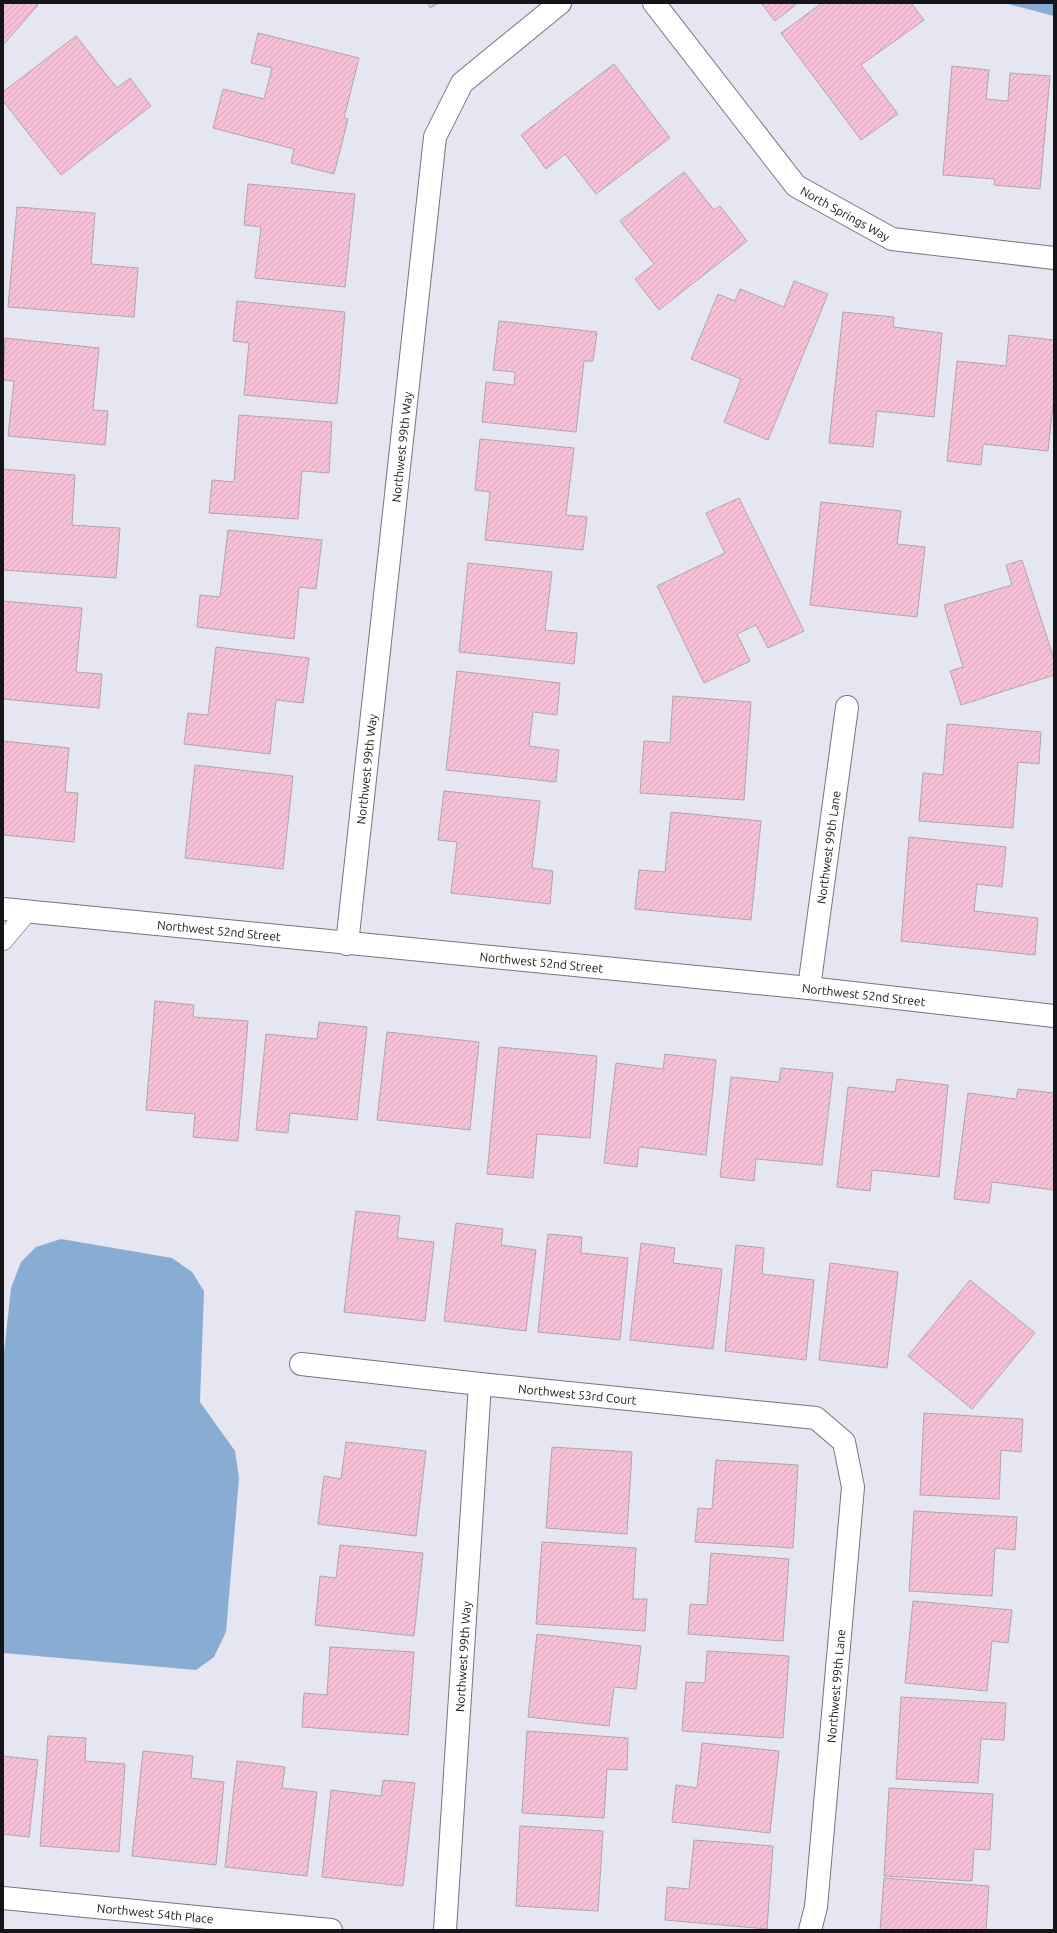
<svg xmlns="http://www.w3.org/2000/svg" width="1057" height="1933" viewBox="0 0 1057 1933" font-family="Ubuntu,sans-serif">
<defs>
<pattern id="building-hatch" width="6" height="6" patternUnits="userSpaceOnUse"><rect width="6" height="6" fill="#f6c0d6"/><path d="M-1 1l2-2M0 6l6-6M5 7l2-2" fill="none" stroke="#d2a4b7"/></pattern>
</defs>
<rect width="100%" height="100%" fill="#e5e6f1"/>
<g fill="#89acd2">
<path d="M1004,3H1054V16Z"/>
<path d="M61,1239L172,1258L192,1272L204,1291L200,1402L235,1451L239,1478L226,1632L214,1657L196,1670L3,1653V1362L11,1288L21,1262L36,1247Z"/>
</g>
<g fill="url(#building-hatch)" stroke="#b1a6aa">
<path d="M3,3H35L38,5L3,45Z"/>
<path d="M428,3H439L430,8Z"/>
<path d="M761,3H798L775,21Z"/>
<path d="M822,3H911L924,20L861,65L898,114L861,140L781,33Z"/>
<path d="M258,33L359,58L344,118L348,119L334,174L291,163L294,149L213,128L223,89L264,99L272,68L251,63Z"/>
<path d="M76,36L117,88L130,78L151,106L61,175L3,101V92Z"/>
<path d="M614,64L670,138L596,194L565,154L546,169L521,135Z"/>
<path d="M952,66L989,70L986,99L1008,101L1010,73L1050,76L1040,189L994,185L995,179L943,175Z"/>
<path d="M684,172L714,210L720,206L747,241L659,310L635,279L654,264L620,221Z"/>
<path d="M248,184L355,194L345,287L255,278L261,227L244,225Z"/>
<path d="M17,207L95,213L91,264L138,268L134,317L8,307Z"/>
<path d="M794,281L828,294L768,440L724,422L741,379L691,359L718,294L735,301L740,289L784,307Z"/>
<path d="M237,301L345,312L337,404L244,395L249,343L233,341Z"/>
<path d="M843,312L894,317L893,327L942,333L934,417L877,411L873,447L829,443Z"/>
<path d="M499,321L597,332L593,361H584L576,432L482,422L486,382L514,385L515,372L493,370Z"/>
<path d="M1009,335L1054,340V396L1048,451L983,444L981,465L947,461L957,361L1006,366Z"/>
<path d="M5,338L99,348L93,410L108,411L105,445L8,436L14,381L3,380Z"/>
<path d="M239,415L332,422L329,473L302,471L298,519L209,513L212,480L234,482Z"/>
<path d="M480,439L574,448L566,515L587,517L583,550L485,540L490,492L475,490Z"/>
<path d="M3,469L75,475L72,525L120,528L116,578L3,570Z"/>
<path d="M739,498L804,631L768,648L756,625L737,634L750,661L704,683L657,586L725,553L706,513Z"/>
<path d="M821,502L901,511L897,544L925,547L917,617L810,605Z"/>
<path d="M228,530L322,540L316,589L299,587L294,639L197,627L200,595L220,597Z"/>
<path d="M1022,560L1054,659V675L961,705L950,671L963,667L944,605L1012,585L1006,565Z"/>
<path d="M468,563L552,572L545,630L577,633L574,664L459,652Z"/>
<path d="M3,601L82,608L76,672L102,674L99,708L3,699Z"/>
<path d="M216,647L309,658L303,703L276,700L270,754L184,744L188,713L208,715Z"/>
<path d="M457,671L560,683L557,715L533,712L529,746L559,750L556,782L446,770Z"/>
<path d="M673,696L751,702L744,800L640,793L644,741L670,743Z"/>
<path d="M947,724L1041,732L1039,764L1018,762L1013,828L919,821L923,773L943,775Z"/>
<path d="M3,741L69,748L65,792L78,793L74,842L3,835Z"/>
<path d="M195,765L293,776L283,869L185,858Z"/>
<path d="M444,791L540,801L532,868L553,871L550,904L451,893L457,842L438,840Z"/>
<path d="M671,812L761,821L751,920L635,909L639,870L665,872Z"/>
<path d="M909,837L1006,847L1002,887L977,884L974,911L1038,918L1035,955L901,941Z"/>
<path d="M155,1001L194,1005L193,1017L248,1021L238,1141L193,1137L195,1114L146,1110Z"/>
<path d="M319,1022L367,1027L357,1120L290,1113L288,1133L256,1130L266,1034L317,1039Z"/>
<path d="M387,1032L479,1042L470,1130L377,1120Z"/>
<path d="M499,1047L597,1056L590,1138L537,1134L533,1178L487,1174Z"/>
<path d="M665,1054L716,1060L706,1155L639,1147L637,1167L604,1163L616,1063L663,1069Z"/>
<path d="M781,1068L833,1073L822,1165L756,1159L754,1181L720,1177L731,1077L779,1082Z"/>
<path d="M897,1079L948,1085L939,1177L872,1170L870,1191L837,1187L848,1087L895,1092Z"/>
<path d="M1018,1089L1054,1093V1190L992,1182L989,1203L954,1199L968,1093L1016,1099Z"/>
<path d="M356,1211L400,1216L397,1238L434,1242L425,1321L344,1312Z"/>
<path d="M456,1223L503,1229L501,1245L536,1250L526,1331L444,1321Z"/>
<path d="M548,1234L582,1237L581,1253L628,1258L620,1340L538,1332Z"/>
<path d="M641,1243L675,1248L673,1263L722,1269L713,1349L630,1340Z"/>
<path d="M736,1245L764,1248L762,1274L814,1280L806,1360L725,1351Z"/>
<path d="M830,1263L898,1272L887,1368L819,1360Z"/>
<path d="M970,1280L1035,1333L972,1409L908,1356Z"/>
<path d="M924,1413L1023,1419L1021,1452L1001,1450L999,1499L920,1495Z"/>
<path d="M346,1442L426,1451L416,1536L318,1524L324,1476L341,1479Z"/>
<path d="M552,1447L632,1452L627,1534L546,1528Z"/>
<path d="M716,1460L798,1465L793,1548L695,1542L698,1508L712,1509Z"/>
<path d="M914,1511L1017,1517L1015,1550L995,1548L992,1596L909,1591Z"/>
<path d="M542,1542L636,1548L633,1599H647L645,1631L536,1624Z"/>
<path d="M340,1545L423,1553L414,1636L315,1625L320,1576L336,1578Z"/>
<path d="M711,1553L789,1559L783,1641L688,1634L690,1604L707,1605Z"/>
<path d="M913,1601L1012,1610L1008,1643L992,1641L987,1691L905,1683Z"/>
<path d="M537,1634L641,1646L636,1689L614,1687L609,1726L528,1717Z"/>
<path d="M330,1647L414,1652L408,1735L302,1727L304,1693L327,1695Z"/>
<path d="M707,1651L789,1656L783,1738L682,1731L686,1682L705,1683Z"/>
<path d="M901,1697L1006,1703L1004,1740L981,1739L978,1783L896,1779Z"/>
<path d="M527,1731L628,1738L627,1770L607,1769L604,1818L522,1813Z"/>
<path d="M48,1736L86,1738L85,1761L125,1764L119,1852L40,1846Z"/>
<path d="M702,1743L779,1751L770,1833L672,1822L676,1785L697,1788Z"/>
<path d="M143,1751L193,1756L191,1778L224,1782L216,1865L132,1856Z"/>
<path d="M3,1756L38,1760L29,1837L3,1834Z"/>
<path d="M237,1761L285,1767L282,1788L317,1792L307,1876L225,1867Z"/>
<path d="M383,1780L415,1783L403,1886L322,1877L331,1790L381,1796Z"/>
<path d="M889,1788L993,1794L990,1850L974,1849L972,1881L884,1876Z"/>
<path d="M520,1826L603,1831L598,1911L516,1906Z"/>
<path d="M694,1840L773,1846L767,1929L665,1920L667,1887L689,1889Z"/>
<path d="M884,1878L989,1886L986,1930H880Z"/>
</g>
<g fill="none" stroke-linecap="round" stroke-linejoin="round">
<defs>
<path id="service" d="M3,941L28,911"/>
<g id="minor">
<path id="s1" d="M654,3L796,186L892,239L1054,258"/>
<path id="s2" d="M3,909L809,988L1054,1016"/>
<path id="s3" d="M347,944L435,137L462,83L560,3"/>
<path id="s4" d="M809,988L847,707"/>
<path id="s5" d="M301,1364L480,1384L816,1418L844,1442L853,1487L816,1907L810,1930"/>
<path id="s6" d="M3,1898L331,1930"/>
<path id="s7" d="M445,1930L480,1384"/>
</g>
</defs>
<use href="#service" stroke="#74757e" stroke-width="20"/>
<use href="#minor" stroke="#74757e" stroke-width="24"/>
<use href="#service" stroke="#fff" stroke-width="19"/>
<use href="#minor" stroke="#fff" stroke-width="22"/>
</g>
<g text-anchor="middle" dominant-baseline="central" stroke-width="4" stroke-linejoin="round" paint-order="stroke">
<g font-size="12" fill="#151519" stroke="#fff">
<text stroke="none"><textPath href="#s1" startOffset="288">North Springs Way</textPath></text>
<text stroke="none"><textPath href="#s3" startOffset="500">Northwest 99th Way</textPath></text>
<text stroke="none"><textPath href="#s3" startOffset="176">Northwest 99th Way</textPath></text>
<text stroke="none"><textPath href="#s4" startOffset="142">Northwest 99th Lane</textPath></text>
<text stroke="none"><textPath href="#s2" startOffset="217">Northwest 52nd Street</textPath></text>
<text stroke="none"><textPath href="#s2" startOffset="541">Northwest 52nd Street</textPath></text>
<text stroke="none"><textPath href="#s2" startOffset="865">Northwest 52nd Street</textPath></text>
<text stroke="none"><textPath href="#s5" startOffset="278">Northwest 53rd Court</textPath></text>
<text stroke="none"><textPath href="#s7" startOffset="274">Northwest 99th Way</textPath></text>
<text transform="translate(836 1686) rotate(-85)">Northwest 99th Lane</text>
<text stroke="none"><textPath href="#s6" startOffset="153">Northwest 54th Place</textPath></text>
</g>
</g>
<rect width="1057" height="1933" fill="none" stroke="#151519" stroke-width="8"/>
</svg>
